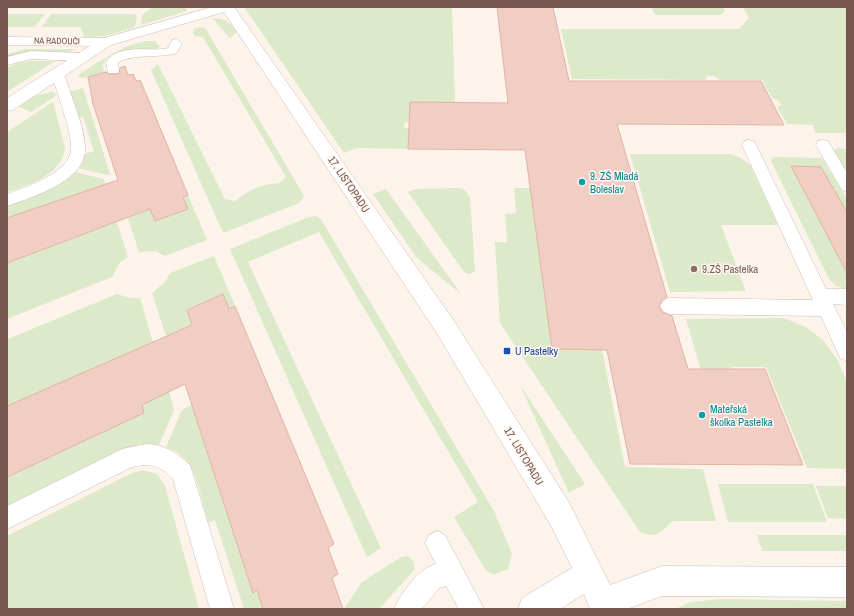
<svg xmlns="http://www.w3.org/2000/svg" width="854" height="616" viewBox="0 0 854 616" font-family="'Archivo Narrow',sans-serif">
<rect width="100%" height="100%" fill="#fcf3eb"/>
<g fill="#dceac9">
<path d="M153,7H185L187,11L141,25L142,15Z"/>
<path d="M244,7H452L455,103H410V121L404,123V127L409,129L408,149L357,148L344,153Z"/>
<path d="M651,7H723L725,11L721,15H655Z"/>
<path d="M743,7H847V133H816L812,125L787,124L777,107L781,105L778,100L772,98L762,80H720L714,76H707L705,80L572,79L561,29H739L749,18Z"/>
<path d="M7,14H45L35,27H7Z"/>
<path d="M51,14H135L137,16L135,27C118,32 103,38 85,37L80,27H42Z"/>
<path d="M212,18C224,18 230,22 237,32L230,38Z"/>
<path d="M199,27L205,28L207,31L304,196L299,203L223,233L151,70L158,64L225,199L235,201C249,189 262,184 280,183L286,177L203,37L195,36L193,33L194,29Z"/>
<path d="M147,41H155L160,46L155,51C137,49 112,46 102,66L105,72L84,78L78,77L81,73C102,60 122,45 147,41Z"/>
<path d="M26,49H76L70,52L29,51L7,57V54Z"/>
<path d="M30,61H55L7,92V68L17,63Z"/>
<path d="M83,88L110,174L107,175L74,167L82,155L94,151L83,117L77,119L68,92Z"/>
<path d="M52,92L57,95L31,112L18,106L37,95Z"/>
<path d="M53,102L65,148C62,175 29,185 7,192V132Z"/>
<path d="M837,148L847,149V173L834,151Z"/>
<path d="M630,154H729L741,158L750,165L778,225H721L746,291L670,292Z"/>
<path d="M777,157L822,158L847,199V289L836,286L829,279L771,161L772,158Z"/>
<path d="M71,171L104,179L107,189L84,192L7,218V205Z"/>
<path d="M459,188L465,190L470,198L475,270L474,272L469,274L464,272L408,192L415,189Z"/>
<path d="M514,188H530L552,349L602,350L625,467L703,469L716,521H673C661,532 658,539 640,532L500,323L495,242H507L505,214L516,213Z"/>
<path d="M386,189L461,294L417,258L373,194Z"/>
<path d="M188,195L207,240L165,256L155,251L139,252L128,218L151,209L155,221L188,209L183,197Z"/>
<path d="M315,216L321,219L494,511L512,554L508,569L493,575L485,569L454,517L478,502L319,232L248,262L381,548L367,557L230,249L309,217Z"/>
<path d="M117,222L128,257L120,262L112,277L7,319V263Z"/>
<path d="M214,256L235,306L229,309L223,294L187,309L192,325L166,336L152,293L166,281L170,273Z"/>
<path d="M117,294L130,298H140L153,342L7,406L8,339Z"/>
<path d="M784,318L806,327L823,340L837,359L847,382V469L807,468L766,367H730L734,378L703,377L686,319Z"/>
<path d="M520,385L585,484L569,493Z"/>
<path d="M169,391L174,410L159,445L140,444L130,448L7,508V477L144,413L142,405Z"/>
<path d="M192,405L253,592L257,590L263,609H244L215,520L208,523C203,506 197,471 185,459C179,453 173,450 166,447L182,410Z"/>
<path d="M142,470L157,474L165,486L199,609H7V536L130,474Z"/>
<path d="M718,484H813L827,522H728Z"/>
<path d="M816,486H847V519L828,518Z"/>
<path d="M757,535H847V551H762Z"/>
<path d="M407,556L414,562V570L379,609H344L361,583L401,557Z"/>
<path d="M722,599L847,601V609H675L690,602Z"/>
</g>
<g fill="#f1cec4" stroke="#e3b2a4">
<path d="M497,7H553L569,81H761L784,125L617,124L667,297L662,300L659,307L662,312L672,316L688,369H765L803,465L630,464L607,350L552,349L525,150L408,149L410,102L508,103Z"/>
<path d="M125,66L128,75L133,74L136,81L140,80L146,94L188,195L183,197L188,209L155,221L150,209L7,263V218L118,180L93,104L88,77L106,72L108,74H118L120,68Z"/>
<path d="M791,166L821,167L847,212V273Z"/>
<path d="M223,294L229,309L235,306L334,544L328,548L338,574L332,578L343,609H263L257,590L253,593L185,384L142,405L144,413L7,477V406L192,325L187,310Z"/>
</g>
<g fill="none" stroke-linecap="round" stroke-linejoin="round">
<defs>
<g id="lane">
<path d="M7,37L106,38L112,42L106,46L7,45Z"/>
<path d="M176,39L182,43L177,53C162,58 127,54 118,63L119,70L118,73H108L106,62C118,44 145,51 164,49L168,48L172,40Z"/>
<path d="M31,51L82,53L88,57L82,61L31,59L7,65V57Z"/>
<path d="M58,69L64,73C70,95 86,129 85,150C85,181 31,198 7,206V194C25,188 68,173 71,151C73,132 56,93 52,73Z"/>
<path d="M749,140L754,141L756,145L826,289H847V305L833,304L847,332V361L840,358L821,316L669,314L663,311L660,306L663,301L669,298L813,300L742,145L744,141Z"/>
<path d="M823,140L828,141L847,173V192L842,190L816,145L818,141Z"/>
<path d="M146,444C164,444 177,453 190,465L234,609H210L173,479C159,465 152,463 132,467L7,529V506L122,449Z"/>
<path d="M437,531L445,535L484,609H459L446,586L439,588L422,609H394C400,594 420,567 436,564L425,543L429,535Z"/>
</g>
<path id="street" d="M212,7H234L454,321L570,504L610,585L662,566L847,567V597L662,596L627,609H590L584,594L560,609H518L522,598L572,568L550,524L438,335L224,12L111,45L13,110L7,111V98L101,39Z"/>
</defs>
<use href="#lane" stroke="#d1bbb3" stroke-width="1"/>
<use href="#street" stroke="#d1bbb3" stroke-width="1"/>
<use href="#lane" fill="#fff" fill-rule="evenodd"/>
<use href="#street" fill="#fff" fill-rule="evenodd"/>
</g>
<g fill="#0f9aa8" stroke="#fef7f2" stroke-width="1.5">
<circle cx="582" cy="182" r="4"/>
<circle cx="702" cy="415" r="4"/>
</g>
<circle fill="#8d6e63" stroke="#fef7f2" stroke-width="1.5" cx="694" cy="269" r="4"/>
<rect fill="#1a4fb4" stroke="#fef7f2" stroke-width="1.5" x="503" y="347" width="8" height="8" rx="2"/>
<g text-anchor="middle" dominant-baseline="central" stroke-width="3" stroke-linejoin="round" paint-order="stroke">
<g font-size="9" fill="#77564e" stroke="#fef7f2">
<text transform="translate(57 41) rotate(1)">NA RADOUČI</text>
</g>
<g font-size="11" fill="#0d838f" stroke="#fef7f2" text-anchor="start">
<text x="590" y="176">9. ZŠ Mladá<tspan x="590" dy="13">Boleslav</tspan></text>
<text x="710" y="409">Mateřská<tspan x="710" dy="13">školka Pastelka</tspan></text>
</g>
<g font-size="11" fill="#77564e" stroke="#fef7f2">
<text transform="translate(349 184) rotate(56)">17. LISTOPADU</text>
<text transform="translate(524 456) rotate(59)">17. LISTOPADU</text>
</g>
<g font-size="11" fill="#785e54" stroke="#fef7f2" text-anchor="start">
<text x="702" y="269">9.ZŠ Pastelka</text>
</g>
<g font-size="11" fill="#164399" stroke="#fef7f2" text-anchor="start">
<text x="515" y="351">U Pastelky</text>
</g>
</g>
<rect width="854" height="616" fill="none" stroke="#77564e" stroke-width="16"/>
</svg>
